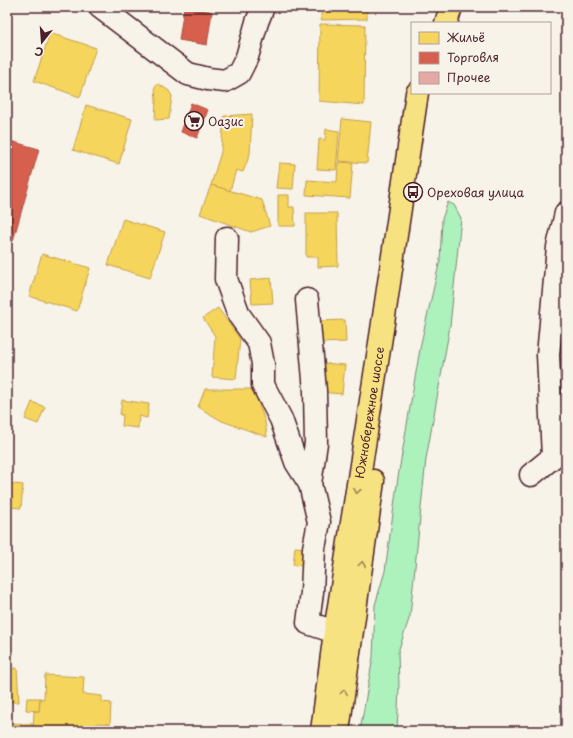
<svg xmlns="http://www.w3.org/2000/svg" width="573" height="738" viewBox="0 0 573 738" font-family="'Playpen Sans',sans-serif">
<rect width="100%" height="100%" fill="#f7f3e8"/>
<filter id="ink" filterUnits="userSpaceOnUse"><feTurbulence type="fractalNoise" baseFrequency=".025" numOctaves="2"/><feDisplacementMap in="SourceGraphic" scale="8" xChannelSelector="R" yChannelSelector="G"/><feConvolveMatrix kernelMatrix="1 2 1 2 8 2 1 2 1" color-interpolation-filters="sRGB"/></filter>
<g filter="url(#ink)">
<path fill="#adf1bc" stroke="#7c8874" d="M448,202L454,205L461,218L450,326L426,459L410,616L398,652L399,687L397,731H360L373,657L375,605L385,571L398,477L421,343L440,260L442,219Z"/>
<g fill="#f6d55c" stroke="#c29e4d">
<path d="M181,7H209L208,12Z"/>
<path d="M321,7H367V19L321,20Z"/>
<path d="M320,24L365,25L364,105L319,101Z"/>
<path d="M50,33L96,48L80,97L34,81Z"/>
<path d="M159,84L169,91L172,96L169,119L155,120L156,101L155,86Z"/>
<path d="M86,105L132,119L119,164L73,150Z"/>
<path d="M252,114L250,154L243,172L236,170L230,191L211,185L221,152L224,116Z"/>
<path d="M342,119L371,122L367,163L338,161Z"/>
<path d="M326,129L339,131L336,170L317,169L319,139L325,140Z"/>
<path d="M338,162L353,163L350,198L306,195L307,180L337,182Z"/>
<path d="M279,163L295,164L293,189L276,188Z"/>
<path d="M211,185L262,200L270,226L251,232L200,214Z"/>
<path d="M278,195H289V207H294L295,226H278Z"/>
<path d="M306,213H337L338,266L318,267V257H306Z"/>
<path d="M123,219L165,232L150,278L108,265Z"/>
<path d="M42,254L90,268L77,311L29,296Z"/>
<path d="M271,278L273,303L252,304L250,280Z"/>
<path d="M218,308L240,339L236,379L212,377L215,336L203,318Z"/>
<path d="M345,320L346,342L319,343V321Z"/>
<path d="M323,363L345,365L342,394L320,392Z"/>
<path d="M205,389H253L265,421L267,437L222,421L198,407Z"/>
<path d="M122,400L149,404L147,418L139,416L138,428L122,426L123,415H120Z"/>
<path d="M32,402L45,407L38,424L25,419Z"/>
<path d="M7,483L23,485L21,508L7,507Z"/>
<path d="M295,547L307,548L305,566L293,565Z"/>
<path d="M17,668L19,702H7V669Z"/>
<path d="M45,675L84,677L83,694L102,696V702L111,703L110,724L97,723V731H33L34,711H39L40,698L44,699Z"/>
<path d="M27,698H40L39,711L26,710Z"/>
<path d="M9,723L33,724V731H8Z"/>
</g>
<g fill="#d6604d" stroke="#ac4c43">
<path d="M184,7L212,12L207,45L179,40Z"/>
<path d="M191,103L208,110L197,138L181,132Z"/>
<path d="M7,140L39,149L13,241L7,239Z"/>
</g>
<g fill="#e4a9a5" stroke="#4a1f2b">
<path d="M566,310V324L561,323Z"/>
<path d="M559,329L566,331V360H556Z"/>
</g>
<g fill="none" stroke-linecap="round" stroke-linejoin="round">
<defs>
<g id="minor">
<path d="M100,7L188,74L208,79L225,81L239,73L247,57L257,22L263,7"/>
<path d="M227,238L226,279L239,315L259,343L263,364V385L281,419L296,462L310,484L319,522L314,548L312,592L308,623L335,632"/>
<path d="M307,300L315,391L316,443L310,484"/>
<path d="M531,475L553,457L548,355L558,247L566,213"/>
</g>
<g id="highway">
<path d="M446,23L451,7"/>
<path id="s1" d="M322,731L335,632L382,330L417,93"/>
<path d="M338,731L373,481"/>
</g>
</defs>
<use href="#minor" stroke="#4a1f2b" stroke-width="25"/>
<use href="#highway" stroke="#4a1f2b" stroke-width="25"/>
<use href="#minor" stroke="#f7f3e8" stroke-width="22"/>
<use href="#highway" stroke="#f7e281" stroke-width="22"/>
</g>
<defs><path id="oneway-chevron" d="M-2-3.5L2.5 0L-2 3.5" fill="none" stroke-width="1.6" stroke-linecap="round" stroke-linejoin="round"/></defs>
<g stroke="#a08056">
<use href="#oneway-chevron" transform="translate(357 491) rotate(99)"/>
<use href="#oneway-chevron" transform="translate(362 564) rotate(-82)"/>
<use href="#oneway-chevron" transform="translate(344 692) rotate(-82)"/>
</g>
</g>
<defs>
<symbol id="supermarket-ring" viewBox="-11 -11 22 22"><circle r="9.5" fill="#f7f3e8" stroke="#4a1f2b" stroke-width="1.5"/><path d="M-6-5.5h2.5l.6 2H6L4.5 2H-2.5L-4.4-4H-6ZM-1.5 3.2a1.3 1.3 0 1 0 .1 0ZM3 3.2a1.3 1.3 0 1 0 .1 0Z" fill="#4a1f2b"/></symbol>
<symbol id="bus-ring" viewBox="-11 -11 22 22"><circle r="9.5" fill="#f7f3e8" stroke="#4a1f2b" stroke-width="1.5"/><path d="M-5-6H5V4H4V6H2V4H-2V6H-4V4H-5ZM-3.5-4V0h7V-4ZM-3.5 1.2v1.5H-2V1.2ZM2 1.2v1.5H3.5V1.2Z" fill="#4a1f2b"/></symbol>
</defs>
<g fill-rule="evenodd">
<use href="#supermarket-ring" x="183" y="110" width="22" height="22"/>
<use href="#bus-ring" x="402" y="181" width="22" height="22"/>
</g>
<g text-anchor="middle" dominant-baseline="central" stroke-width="4" stroke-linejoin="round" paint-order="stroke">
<g font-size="12" fill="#4a1f2b" stroke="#f7f3e8" text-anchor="start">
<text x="208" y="121">Оазис</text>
<text x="427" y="192">Ореховая улица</text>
</g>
<g font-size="12" fill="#4a1f2b" stroke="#f7f3e8">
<text stroke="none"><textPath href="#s1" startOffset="322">Южнобережное шоссе</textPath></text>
</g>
</g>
<rect width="573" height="738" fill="none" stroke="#f7f3e8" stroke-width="24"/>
<rect x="12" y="12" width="549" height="714" fill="none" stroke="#4a1f2b" stroke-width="1.5" filter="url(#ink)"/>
<rect x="411" y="22" width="140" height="72" fill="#f7f3e8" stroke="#b29e9c"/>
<rect x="419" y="32" width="20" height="12" fill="#f6d55c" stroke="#b29e9c"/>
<text x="447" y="42" font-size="12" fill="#4a1f2b">Жильё</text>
<rect x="419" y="52" width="20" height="12" fill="#d6604d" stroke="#b29e9c"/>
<text x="447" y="62" font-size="12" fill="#4a1f2b">Торговля</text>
<rect x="419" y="72" width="20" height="12" fill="#e4a9a5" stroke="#b29e9c"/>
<text x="447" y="82" font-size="12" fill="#4a1f2b">Прочее</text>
<g transform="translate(42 42) rotate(197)" stroke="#f7f3e8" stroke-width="3" paint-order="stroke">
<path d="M0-3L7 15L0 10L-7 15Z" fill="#4a1f2b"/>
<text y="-6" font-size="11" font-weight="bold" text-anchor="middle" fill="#4a1f2b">С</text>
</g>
</svg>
